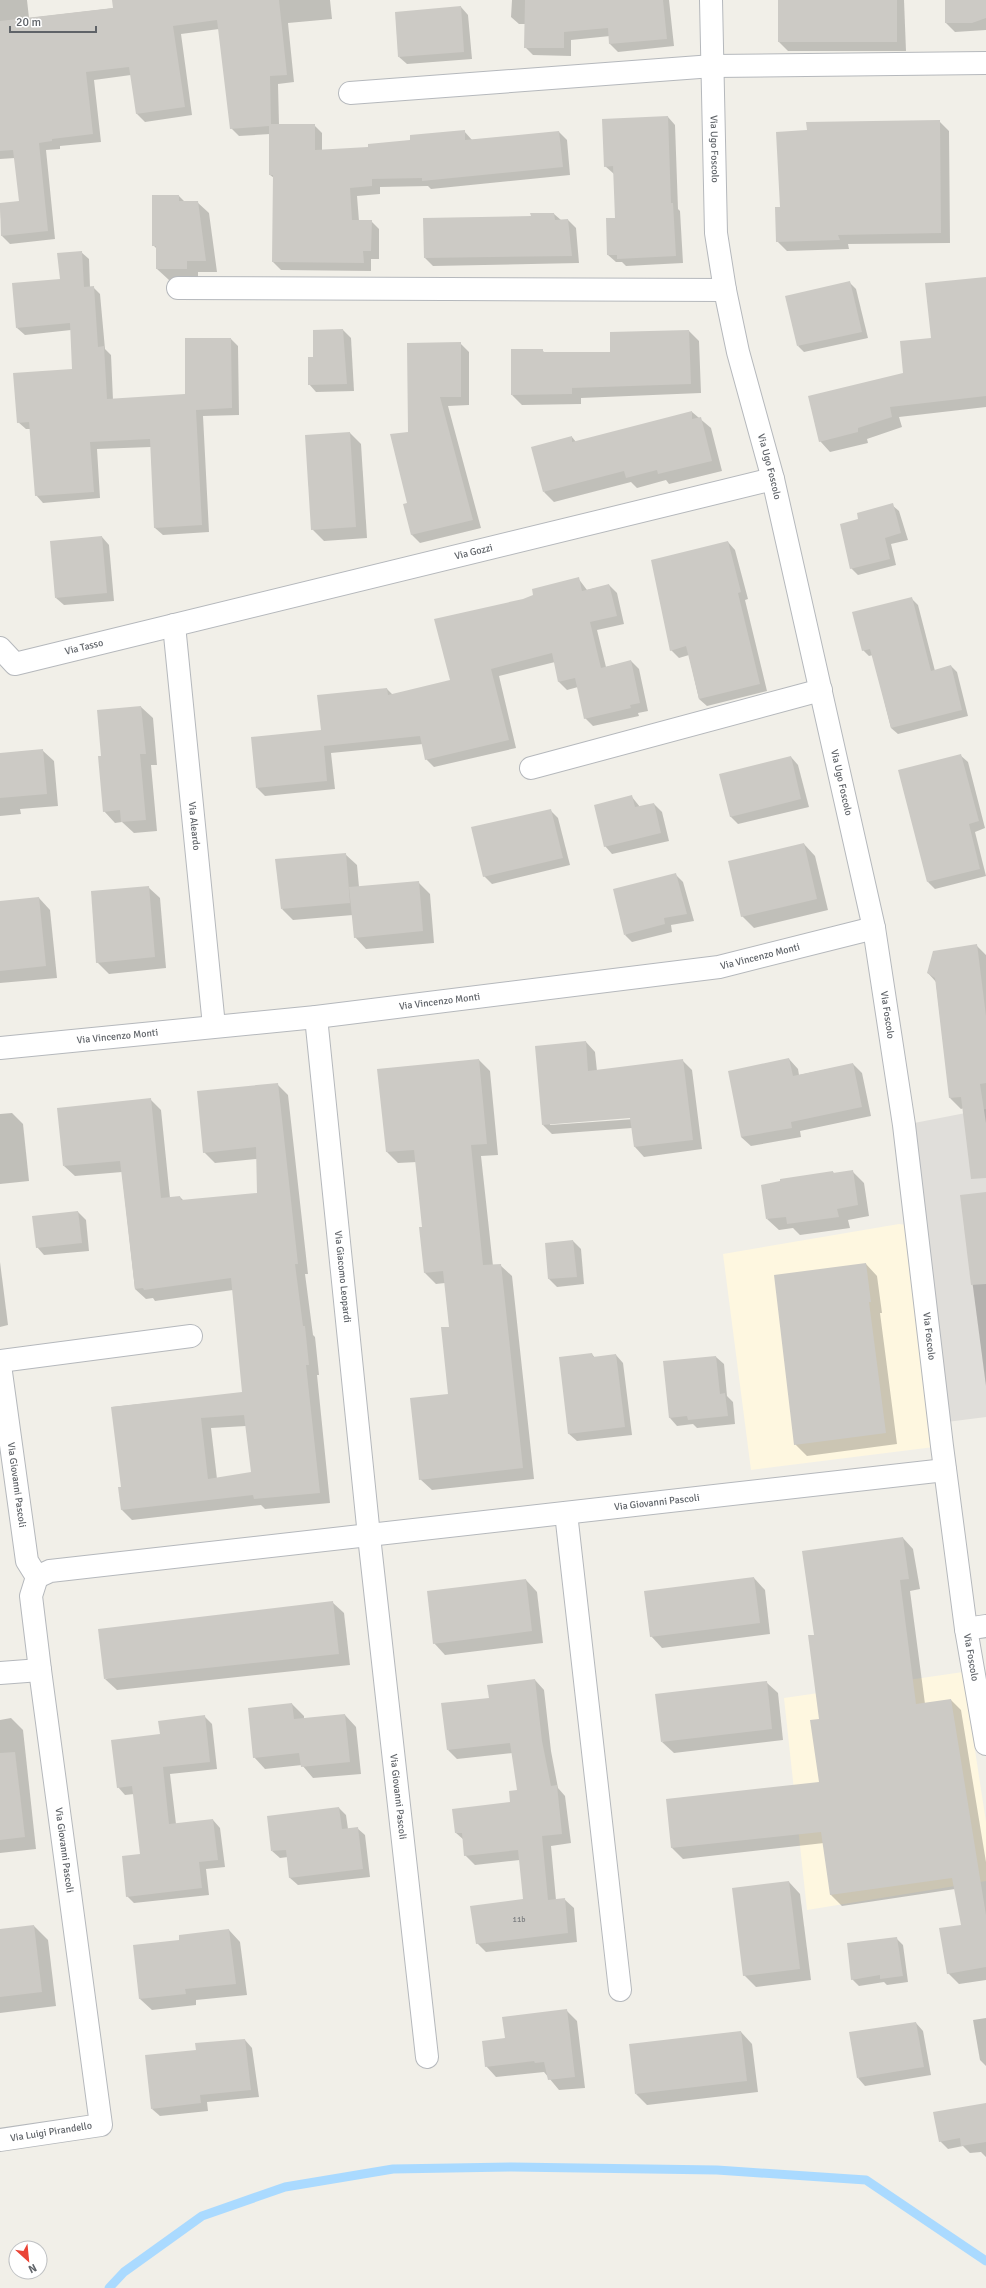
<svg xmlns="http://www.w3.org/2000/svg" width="986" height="2288" viewBox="0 0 986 2288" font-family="Signika,sans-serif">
<rect width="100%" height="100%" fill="#f1efe8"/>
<g fill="#fef7e0">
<path d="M899,1224L916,1226L942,1446L751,1470L723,1254Z"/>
<path d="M963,1672L986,1822V1881L807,1910L784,1698Z"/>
</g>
<path fill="#e0deda" d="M986,1109V1417L939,1423L904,1125Z"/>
<g fill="#0003" fill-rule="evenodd">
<path d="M0,0H27L29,18L115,8L113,0H330L332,19L288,23L294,82L278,84L279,125H314L322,133V151L369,148L464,131L472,140L559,132L567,140L570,175L431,189L428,186L380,187V194L357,196L359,221H371L379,229V259H371V271L281,270L273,262L274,178L270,175V134L239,136L231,128L219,29L181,34L192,115L145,122L137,114L131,75L94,80L101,142L60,146V149L46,150L55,239L10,244L2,236L0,204L20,202L15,158L0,159Z"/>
<path d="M512,0H669L674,46L618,52L610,44V36L571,40V56L533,55L525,47L526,24H519L511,17Z"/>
<path d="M779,0H904L906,51H788L779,42Z"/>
<path d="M946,0H986V30L955,32L946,23Z"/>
<path d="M461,7L468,15L472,59L407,64L399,57Z"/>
<path d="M668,117L675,125L678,209L680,211L683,263L626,266L622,262H616L608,255L616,219L614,174L605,166Z"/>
<path d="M939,121L949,131L950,243L848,244L849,249L787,251L777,241L781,208Z"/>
<path d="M153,196H179L185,202H197L209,213L217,272H198V280H169L157,269V249L153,245Z"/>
<path d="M554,214L561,220H568L576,228L579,263L433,266L425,258L532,217Z"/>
<path d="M81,252L89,259L90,287H93L100,294L105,349L111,355L113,400L186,395L231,339L238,346L239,415L203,416L209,532L163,535L155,528L151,447L97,449L100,498L43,503L36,495L31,429H26L18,422L73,370L71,330L25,335L17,328L61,279Z"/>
<path d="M986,278V407L899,417L902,427L867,439L868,443L830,452L820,441L904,374L932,339Z"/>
<path d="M849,282L856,289L868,338L804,352L798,346Z"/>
<path d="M343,330L351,338L354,391L316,392L309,384L314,358Z"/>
<path d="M689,331L699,341L701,393L581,398V404L522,405L512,395L542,350L545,353H611Z"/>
<path d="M460,343L469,352V405L448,406L481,528L420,543L412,535L409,504V433Z"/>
<path d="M692,412L711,428L722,471L669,484L666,480L637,488L631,482L554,502L544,492L572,437L576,442Z"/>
<path d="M350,433L361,444L367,538L324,541L312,529Z"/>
<path d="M892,505L899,511L908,540L891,544L896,565L858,575L851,568L859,520Z"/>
<path d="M102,537L109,545L114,601L64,605L56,598Z"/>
<path d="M728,542L735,550L748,599L745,600L767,691L707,706L699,699L689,655L679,658L671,650Z"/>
<path d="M578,578L587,590L609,585L617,593L624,624L597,630L606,667L631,661L639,669L648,711L638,713L639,716L593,726L585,718L578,687L567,690L559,682L555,662L499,676L516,748L434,767L426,759L423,744L331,753L335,789L265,796L257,788L322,731L387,689L393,695L451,681L523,600Z"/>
<path d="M912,599L918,605L935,671L951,666L957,672L968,716L898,734L891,728L873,655L869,656L863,650Z"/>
<path d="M141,707L153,718L157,765H151L157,831L134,833L122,822L115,823L104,811L102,757L98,711Z"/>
<path d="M42,750L54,761L58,806L20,809L21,814L0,816V754Z"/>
<path d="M960,755L968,762L985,828L975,832L986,876L935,889L928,882Z"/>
<path d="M791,757L798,765L809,807L738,824L730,816Z"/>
<path d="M632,797L640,807L654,804L662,812L669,841L612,854L605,846Z"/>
<path d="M550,810L558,818L570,865L492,884L484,876Z"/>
<path d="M804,844L815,856L828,910L754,928L742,916Z"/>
<path d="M345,854L357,865L359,887L418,882L430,894L434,943L366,949L355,937L353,915L293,920L282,909Z"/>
<path d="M675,874L683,882L694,921L671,925L672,932L632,942L625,935Z"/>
<path d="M148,887L160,898L166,968L109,974L97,962Z"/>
<path d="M39,898L50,910L57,978L0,983V902Z"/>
<path d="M977,946L986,955V1159L964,1108L961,1109L950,1098L936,982L928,973Z"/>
<path d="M586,1042L595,1052L597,1071L682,1060L692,1070L702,1149L644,1157L635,1147L632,1128L552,1134L543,1125ZM635,1117V1119L550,1125V1123Z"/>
<path d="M789,1059L798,1069L799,1075L853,1064L862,1073L871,1116L800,1131L801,1137L751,1146L741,1137Z"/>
<path d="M479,1060L490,1071L498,1155L481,1156L493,1266L500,1265L512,1276L534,1479L432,1490L420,1479L449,1395L450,1328L445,1283L436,1284L425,1273L423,1228L417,1162L398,1163L387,1152L378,1070Z"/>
<path d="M277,1084L288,1095L308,1274H305L313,1335L315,1337L319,1375H317L330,1503L265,1509L261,1505L132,1520L122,1510V1488L112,1407L244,1393L233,1290L155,1301L153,1298L146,1299L135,1289L122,1172L75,1176L64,1166L150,1099L161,1110L170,1198L180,1197L184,1201L258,1194L257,1159L215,1163L204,1152ZM246,1426L252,1473L217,1479L211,1428Z"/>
<path d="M12,1113L23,1124L29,1181L0,1184V1114Z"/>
<path d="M852,1171L864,1183L869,1216L848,1220L850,1228L800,1235L793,1228L779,1230L767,1219L833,1172L835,1174Z"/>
<path d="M986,1193V1386L961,1196Z"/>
<path d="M78,1212L86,1220L89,1251L44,1255L37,1247Z"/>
<path d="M573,1241L581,1249L584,1284L557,1287L549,1279Z"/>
<path d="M0,1262L8,1325L0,1327Z"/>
<path d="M866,1264L877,1276L882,1313H880L897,1444L807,1456L795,1444Z"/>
<path d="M592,1354L595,1358L616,1355L623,1363L632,1435L577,1441L569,1434Z"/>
<path d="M716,1357L724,1364L727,1396L733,1402L735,1424L697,1428L693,1424L677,1426L670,1418L664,1362Z"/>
<path d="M903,1538L913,1549L920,1589L910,1591L925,1704L951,1700L961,1710L986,1862V1980L959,1984L948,1973L962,1926L955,1889L842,1906L831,1895L824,1843L683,1859L672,1848L667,1800L821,1783V1719L815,1635Z"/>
<path d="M754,1578L765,1590L770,1634L662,1648L651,1636Z"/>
<path d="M526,1580L537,1592L543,1643L445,1655L434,1643Z"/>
<path d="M332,1602L344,1613L350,1665L117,1690L105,1679Z"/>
<path d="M535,1680L544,1690L551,1751L558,1788L565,1796L571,1843L551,1846L556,1900L564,1899L574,1908L577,1942L486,1952L477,1943L524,1900L520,1860L475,1865L465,1855L464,1840L456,1833L511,1803L519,1791L513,1753L457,1759L448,1750L490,1699Z"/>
<path d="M766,1682L778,1693L783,1740L674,1753L662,1742Z"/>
<path d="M292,1704L304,1716V1719L345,1715L356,1727L361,1774L313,1778L302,1765L265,1769L254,1757Z"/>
<path d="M204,1716L212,1724L217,1769L170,1774L176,1824L213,1820L220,1828L225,1867L206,1869L209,1895L134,1903L127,1896L141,1855L134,1794L125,1795L118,1787Z"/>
<path d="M11,1718L23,1730L36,1849L0,1853V1720Z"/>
<path d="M339,1808L346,1815L348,1829L357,1828L365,1835L370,1877L298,1885L290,1878L288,1857L280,1858L272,1851Z"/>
<path d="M789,1882L800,1894L811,1980L756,1987L744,1975Z"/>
<path d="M34,1926L48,1940L56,2006L0,2013V1930Z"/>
<path d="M229,1930L240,1942L247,1995L196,2000V2005L152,2010L140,1999L134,1946L180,1941Z"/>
<path d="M896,1938L903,1945L908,1982L887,1985L884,1982L859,1986L852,1979Z"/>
<path d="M567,2011L577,2021L585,2088L559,2090L544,2072L496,2077L486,2066L506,2039Z"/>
<path d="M986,2018V2066L980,2060L973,2020Z"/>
<path d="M916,2023L923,2031L931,2075L865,2086L858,2078Z"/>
<path d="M741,2032L752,2044L758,2092L647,2105L636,2094Z"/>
<path d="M245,2040L252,2048L259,2097L207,2102L208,2111L160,2116L152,2109L197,2051Z"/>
<path d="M986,2104V2157L981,2152L970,2153L963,2146L948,2149L940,2141Z"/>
</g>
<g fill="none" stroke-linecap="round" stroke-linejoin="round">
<path stroke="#aadaff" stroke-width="9" d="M109,2288L124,2272L202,2216L285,2187L393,2169L512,2167L717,2170L866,2180L986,2261"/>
</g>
<g fill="#cccac5" fill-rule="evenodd">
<path d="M112,0H279L287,75L270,76L271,124H315V150L368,147V144L410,140V135L465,130V140L559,131L563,167L422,181V178L372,179V186L350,188L352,220H372L371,251H363L364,263L272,262L273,175H269V126L230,129L217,20L173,26L185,107L136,114L129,67L86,72L93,134L52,139V141L39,143L48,231L1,236L0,203L19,201L13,150L0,151V21L113,8Z"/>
<path d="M525,0H663L667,39L609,44L608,28L564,32V48H524Z"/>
<rect x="778" y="0" width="119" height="42"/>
<path d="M945,0H986V18L972,23H945Z"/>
<path d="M461,6L464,52L398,57L395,12Z"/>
<path d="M668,116L671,203H673L676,256L617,259V255H607L606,218H615L613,166L604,167L602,119Z"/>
<path d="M940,120L941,233L838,235L840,240L776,242L775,207H780L776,132L807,130L806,122Z"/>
<path d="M152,195H179V201H198L206,261H187V269H156V246H152Z"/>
<path d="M530,213H554L555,220L568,219L572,256L424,258L423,218L531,216Z"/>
<path d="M82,251L84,287L94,286L98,347L104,346L107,399L185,394V338H231L232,408L196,410L202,525L154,528L150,439L90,442L94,492L35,496L29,422L17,423L13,373L72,369L70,323L16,328L12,283L60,279L57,253Z"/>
<path d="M986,277V396L890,407L892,417L858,428V432L819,442L808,396L903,373L900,341L931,338L925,283Z"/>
<path d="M850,281L862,332L797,346L785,296Z"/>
<path d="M343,329L347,384L308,385V357H313V330Z"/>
<path d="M689,330L691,384L572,388V394L511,395V349H543V352H610V332Z"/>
<path d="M461,342V397H440L473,520L411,535L403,504L407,503L390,434L408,432L407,343Z"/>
<path d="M692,411V419L701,417L712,461L658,474L657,470L626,478L624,471L543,492L531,447L572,436V442Z"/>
<path d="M350,432L356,527L311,530L305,435Z"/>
<path d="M893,503L901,533L885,538L890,559L850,569L840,524L858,519L857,513Z"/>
<path d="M102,536L107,593L55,598L50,541Z"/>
<path d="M728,541L741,592L738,593L760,684L699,699L686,646L670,651L651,560Z"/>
<path d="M579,577L582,591L609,584L617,616L590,622L601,668L631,660L640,703L630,705L631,708L584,719L575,678L558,682L552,653L491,669L509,740L425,760L420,736L324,746L327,781L256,788L251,737L321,730L317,695L387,688L388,695L450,680L434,619L523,599L533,595L532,589Z"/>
<path d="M912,597L931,671L951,665L962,710L891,728L870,649L862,651L852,612Z"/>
<path d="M141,706L146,754H140L146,820L121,822L120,810L103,812L98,756H101L97,710Z"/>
<path d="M43,749L47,794L0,798V753Z"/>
<path d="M961,754L979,821L969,824L980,869L927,882L898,770Z"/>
<path d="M791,756L801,799L730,817L719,774Z"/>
<path d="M632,795L635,807L654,803L661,833L604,847L594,805Z"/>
<path d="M551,809L563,858L483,877L471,827Z"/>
<path d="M804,843L817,899L741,917L728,861Z"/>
<path d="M346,853L350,903L281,909L275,859Z"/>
<path d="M676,873L687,914L664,918L665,924L624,935L613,889Z"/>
<path d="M419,881L423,931L354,938L349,887Z"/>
<path d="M149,886L155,957L96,963L91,891Z"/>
<path d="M39,897L46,966L0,971V901Z"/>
<path d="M977,944L986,1016V1083L980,1084L986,1123V1178L971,1179L961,1097L949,1098L935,978L927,973L933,951Z"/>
<path d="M586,1041L588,1071L683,1059L693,1140L634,1147L630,1118L542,1125L535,1046Z"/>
<path d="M789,1058L793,1076L853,1063L862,1107L791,1122L792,1128L741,1137L728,1071Z"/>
<path d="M479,1059L487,1144L471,1145L483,1265L501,1264L523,1468L419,1480L410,1398L448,1394L441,1327H449L443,1271L424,1273L419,1227H422L414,1150L386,1152L377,1069Z"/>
<path d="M278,1083L298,1264H295L303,1326H305L309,1365H306L320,1493L254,1499L253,1495L121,1510L118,1487H121L111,1407L242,1392L231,1278L144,1290L143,1288L135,1289L120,1161L63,1166L57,1108L151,1098L161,1198L180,1196L181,1200L257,1193L256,1147L203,1153L197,1091ZM244,1415L251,1472L208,1479L201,1418Z"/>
<path d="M853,1170L858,1205L837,1209L839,1217L787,1224L786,1217L766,1219L761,1185L780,1181V1179L833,1171V1173Z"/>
<path d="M986,1192V1284L971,1285L960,1195Z"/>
<path d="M78,1211L82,1243L36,1248L32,1216Z"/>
<path d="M573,1240L577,1277L548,1279L545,1243Z"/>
<path d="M866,1263L871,1302H869L886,1433L794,1445L774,1275Z"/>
<path d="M592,1353L593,1357L616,1354L625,1427L568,1434L559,1357Z"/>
<path d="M716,1356L720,1394L725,1393L728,1416L688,1420L687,1416L669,1418L663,1361Z"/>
<path d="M903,1537L909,1579L900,1580L916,1704L951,1699L986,1915V1967L947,1974L939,1928L961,1925L952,1878L830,1895L821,1832L671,1848L666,1799L819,1782L810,1720L819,1719L808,1635H814L802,1551Z"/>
<path d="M754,1577L760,1623L650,1637L644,1591Z"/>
<path d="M526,1579L532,1631L433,1644L427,1591Z"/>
<path d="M333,1601L339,1654L104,1679L98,1629Z"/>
<path d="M535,1679L542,1741L551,1786L557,1785L562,1834L542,1836L548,1900L565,1898L568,1933L476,1944L470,1906L523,1899L518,1850L464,1856L462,1833H455L452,1809L510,1802L509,1791L517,1790L510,1743L447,1750L441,1703L489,1698L487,1685Z"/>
<path d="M767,1681L772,1729L661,1742L655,1694Z"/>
<path d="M292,1703L294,1719L345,1714L350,1762L301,1767L299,1753L253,1758L248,1708Z"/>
<path d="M205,1715L210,1762L163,1767L169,1824L213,1819L218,1860L199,1862L202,1888L126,1897L122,1856L140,1854L132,1786L117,1788L111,1740L160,1734L158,1721Z"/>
<path d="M15,1752L25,1837L0,1840V1753Z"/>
<path d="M339,1807L342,1829L358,1827L363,1869L289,1878L286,1850L271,1851L267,1816Z"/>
<path d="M789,1881L800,1969L743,1976L732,1888Z"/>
<path d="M34,1925L42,1992L0,1997V1929Z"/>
<path d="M229,1929L236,1984L185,1989L186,1994L139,1999L133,1945L179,1940V1935Z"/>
<path d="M897,1937L903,1976L880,1979V1975L851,1980L847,1943Z"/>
<path d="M567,2009L575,2077L548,2080L544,2062L535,2063L534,2061L485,2067L482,2041L505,2038L502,2017Z"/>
<path d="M916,2022L924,2067L857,2078L849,2032Z"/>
<path d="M741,2031L747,2081L635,2094L629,2044Z"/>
<path d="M245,2039L251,2090L200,2095L201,2103L151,2109L145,2055L196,2050L195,2043Z"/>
<path d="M986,2103V2142L961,2146L960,2138L939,2142L933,2112Z"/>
</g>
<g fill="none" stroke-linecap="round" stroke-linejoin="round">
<defs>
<g id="street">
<path id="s1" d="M711,0L716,233L725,290L738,352L773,479L874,928L904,1125L942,1446L966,1629L986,1744"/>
<path d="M350,93L713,66L986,63"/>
<path d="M178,288L725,290"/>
<path id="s2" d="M174,625L214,1026"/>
<path id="s3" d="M0,648L15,664L773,479"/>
<path d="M531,768L821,690"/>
<path id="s4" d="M316,1017L369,1536L427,2057"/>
<path id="s5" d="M0,1048L316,1017L719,967L874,928"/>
<path d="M0,1361L191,1336"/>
<path id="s6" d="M0,1365L27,1561L37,1577L31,1596L40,1670L101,2125L0,2140"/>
<path d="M566,1513L620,1990"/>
<path id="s7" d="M37,1577L50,1571L945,1470"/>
<path d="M966,1629L986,1626"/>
<path d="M0,1673L40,1670"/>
</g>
</defs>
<use href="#street" stroke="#b5b8bc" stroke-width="24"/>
<use href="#street" stroke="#fff" stroke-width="22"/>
</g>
<g text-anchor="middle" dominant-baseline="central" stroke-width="3" stroke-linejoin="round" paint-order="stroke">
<g font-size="8" fill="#7a7d7f">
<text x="519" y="1919">11b</text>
</g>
<g font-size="10" fill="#5f6368" stroke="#fff">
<text stroke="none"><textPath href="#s1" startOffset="149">Via Ugo Foscolo</textPath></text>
<text stroke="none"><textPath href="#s1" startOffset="473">Via Ugo Foscolo</textPath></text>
<text stroke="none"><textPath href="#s3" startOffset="494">Via Gozzi</textPath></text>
<text stroke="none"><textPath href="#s3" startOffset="93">Via Tasso</textPath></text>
<text stroke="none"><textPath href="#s1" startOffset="797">Via Ugo Foscolo</textPath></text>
<text stroke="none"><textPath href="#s2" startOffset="202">Via Aleardo</textPath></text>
<text stroke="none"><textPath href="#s5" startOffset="766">Via Vincenzo Monti</textPath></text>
<text stroke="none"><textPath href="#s5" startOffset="442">Via Vincenzo Monti</textPath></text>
<text stroke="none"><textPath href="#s1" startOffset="1034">Via Foscolo</textPath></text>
<text stroke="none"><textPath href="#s5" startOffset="118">Via Vincenzo Monti</textPath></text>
<text stroke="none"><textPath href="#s4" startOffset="261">Via Giacomo Leopardi</textPath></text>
<text stroke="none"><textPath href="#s1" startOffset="1358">Via Foscolo</textPath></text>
<text stroke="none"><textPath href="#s6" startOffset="121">Via Giovanni Pascoli</textPath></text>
<text stroke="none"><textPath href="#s7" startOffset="625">Via Giovanni Pascoli</textPath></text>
<text stroke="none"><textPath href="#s1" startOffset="1682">Via Foscolo</textPath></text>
<text stroke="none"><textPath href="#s4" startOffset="784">Via Giovanni Pascoli</textPath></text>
<text stroke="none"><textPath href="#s6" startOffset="493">Via Giovanni Pascoli</textPath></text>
<text transform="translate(51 2132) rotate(-9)">Via Luigi Pirandello</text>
</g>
</g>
<g transform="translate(28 2260) rotate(153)"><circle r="19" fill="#ffffff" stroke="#bfc1c3"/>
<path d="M0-3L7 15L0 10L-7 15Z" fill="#ea4335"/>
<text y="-6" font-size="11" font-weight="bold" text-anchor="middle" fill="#5f6368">N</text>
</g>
<path d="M10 26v6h86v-6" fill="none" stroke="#5f6368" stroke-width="2"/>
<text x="16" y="26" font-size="12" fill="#5f6368" stroke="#ffffff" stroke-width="3" paint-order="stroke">20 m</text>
</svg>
